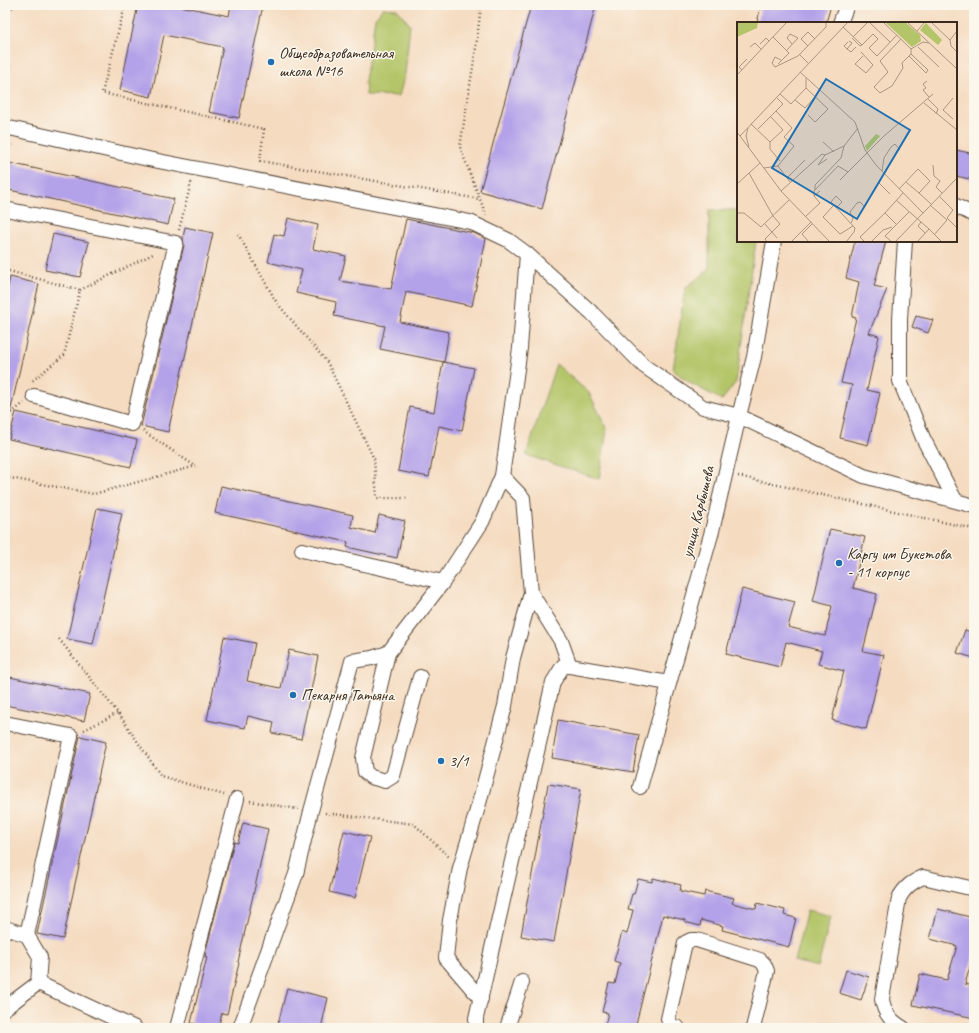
<svg xmlns="http://www.w3.org/2000/svg" width="979" height="1033" viewBox="0 0 979 1033" font-family="Caveat,sans-serif">
<rect width="100%" height="100%" fill="#fbf7ec"/>
<filter id="ink" filterUnits="userSpaceOnUse"><feTurbulence type="fractalNoise" baseFrequency=".025" numOctaves="2"/><feDisplacementMap in="SourceGraphic" scale="8" xChannelSelector="R" yChannelSelector="G"/><feConvolveMatrix kernelMatrix="1 2 1 2 8 2 1 2 1" color-interpolation-filters="sRGB"/></filter>
<filter id="wash" filterUnits="userSpaceOnUse"><feTurbulence type="fractalNoise" baseFrequency=".012" numOctaves="4" result="noise"/><feDisplacementMap in="SourceGraphic" scale="16" xChannelSelector="R" yChannelSelector="G"/><feGaussianBlur stdDeviation="0.9" result="paint"/><feColorMatrix in="noise" values="0 0 0 0 0 0 0 0 0 0 0 0 0 0 0 0 0 1.4 0 .05"/><feComposite in="paint" operator="in"/></filter>
<g filter="url(#wash)">
<rect width="100%" height="100%" fill="#f5dcc1"/>
<g fill="#b3c568" stroke="#777843">
<path d="M383,8L397,9L410,25L405,74L399,96L366,95L365,81L375,18Z"/>
<path d="M709,210H738V241H756L736,382L722,400L690,383L673,370L685,288L709,270Z"/>
<path d="M556,364L589,393L607,429L599,479L526,455Z"/>
<path d="M807,910L831,916L818,967L794,961Z"/>
</g>
<g id="blocks">
<g fill="#b3a1e9">
<path d="M138,5H175L229,16L231,5H263L239,118L209,112L223,47L164,35L151,97L120,90Z"/>
<path d="M531,5H596L542,209L480,191Z"/>
<path d="M761,5H831L826,23H757Z"/>
<path d="M956,150L974,154V180L956,176Z"/>
<path d="M5,162L174,199L168,225L5,189Z"/>
<path d="M288,218L318,225L313,249L346,256L340,281L391,289L406,219L474,233L486,239L472,306L406,292L400,322L449,332L444,362L380,349L385,326L334,316L336,302L296,293L302,270L268,262L274,234L284,236Z"/>
<path d="M185,227L213,233L168,432L141,426L184,245L183,238Z"/>
<path d="M53,234L89,242L80,277L45,270Z"/>
<path d="M855,241H886L874,286L887,289L869,333L879,336L867,390L880,393L868,445L840,438L852,385L841,383L856,318L852,317L859,282L846,278Z"/>
<path d="M10,277L39,284L10,413H5V300Z"/>
<path d="M916,316L933,320L928,333L912,327Z"/>
<path d="M443,362L474,368L462,431L439,426L429,477L398,471L410,407L434,412Z"/>
<path d="M16,412L137,440L131,467L9,439Z"/>
<path d="M221,486L353,515L351,527L375,533L379,515L405,521L397,558L347,547L348,542L215,513Z"/>
<path d="M97,508L122,513L93,644L67,639Z"/>
<path d="M830,529L865,537L853,588L877,594L863,651L884,655L866,729L832,720L844,671L818,664L822,651L786,642L780,667L726,654L742,589L795,602L788,627L825,636L832,606L813,601Z"/>
<path d="M965,630L974,633V658L957,653Z"/>
<path d="M224,637L255,643L247,681L281,688L289,650L318,656L301,739L272,733L274,722L248,716L245,728L207,720Z"/>
<path d="M5,676L90,694L84,721L5,705Z"/>
<path d="M558,720L639,735L633,772L552,758Z"/>
<path d="M80,736L106,742L63,939L37,934Z"/>
<path d="M548,784L581,789L554,942L521,936Z"/>
<path d="M243,823L268,829L238,962L239,963L227,1014L222,1013L218,1028H211L191,1023L207,957H205L206,950L234,842L238,843Z"/>
<path d="M344,831L370,837L355,898L329,892Z"/>
<path d="M653,878L681,885L680,891L704,896L705,891L734,898L732,903L756,909L757,903L785,910L784,915L796,918L789,947L722,930L723,926L701,920L700,926L685,922V920L663,915L635,1028H616L605,1025L608,1013L602,1012L609,983L615,984L620,963L614,961L622,932L627,934L633,910L628,909L632,894H634L638,879L652,882Z"/>
<path d="M938,909L974,918V953L965,984L974,986V1018L913,1005L920,974L947,980L957,946L930,939Z"/>
<path d="M846,970L869,977L861,1000L839,993Z"/>
<path d="M287,988L328,998L321,1028H277Z"/>
</g>
</g>
</g>
<g filter="url(#ink)">
<use href="#blocks" fill-opacity="0" stroke="#574536" stroke-width="1"/>
<g fill="none" stroke-linecap="round" stroke-linejoin="round">
<defs>
<g id="minor">
<path d="M840,23L847,5"/>
<path d="M5,127L148,159L470,222L508,240L527,254L592,313L644,366L703,407L739,416L864,476L974,506"/>
<path d="M956,206L974,215"/>
<path d="M5,209L176,243L132,424L34,396"/>
<path d="M905,241L900,319V381L923,438L955,500"/>
<path d="M302,550L443,582"/>
<path d="M531,593L561,641L570,666"/>
<path d="M388,653L363,758L365,772L371,777L385,781L393,776L420,677"/>
<path d="M5,723L71,736L27,935"/>
<path d="M640,787L712,531L739,416L754,357L774,241"/>
<path d="M5,928L27,935L40,957L38,983L135,1028"/>
<path d="M481,999L446,958L450,920L460,868L478,807L505,706L513,658L531,593L523,498L502,476"/>
<path d="M5,1008L38,983"/>
<path d="M177,1028L237,799"/>
<path d="M240,1028L296,874L311,811L352,661L372,658L388,653L443,582L482,522L502,476L520,348L527,254"/>
<path d="M476,1028V1018L553,682L563,666H570L669,683"/>
<path d="M507,1028L522,982"/>
<path d="M678,1028L672,1026L668,1019L685,943L691,940H697L760,960L764,964L767,971L753,1028"/>
<path d="M903,1028C891,1021 884,1013 882,999L899,898C905,887 912,882 923,877L974,889"/>
</g>
</defs>
<use href="#minor" stroke="#574536" stroke-width="16"/>
<g stroke="#574536" stroke-width="2.5" stroke-dasharray="1 3" stroke-linecap="butt">
<path d="M117,5L125,6L102,93L264,129L260,161L479,199"/>
<path d="M481,5L476,48L460,147L486,215"/>
<path d="M5,12L16,5"/>
<path d="M5,143L15,145"/>
<path d="M179,230L191,183L188,182"/>
<path d="M238,234L277,303L327,362L374,459L377,498H408"/>
<path d="M5,270L80,290L64,355L31,382"/>
<path d="M80,290L155,253"/>
<path d="M5,418L24,403"/>
<path d="M143,431L195,466"/>
<path d="M738,476L974,529"/>
<path d="M5,477L94,494L196,466"/>
<path d="M59,639L118,713L161,776L224,795"/>
<path d="M84,730L118,713"/>
<path d="M250,801L298,809"/>
<path d="M325,813L414,824L449,857"/>
</g>
<use href="#minor" stroke="#fff" stroke-width="14"/>
</g>
</g>
<g fill="#1f6fb2" stroke="#fbf7ec" stroke-width="1.5">
<circle cx="271" cy="62" r="4"/>
<circle cx="839" cy="563" r="4"/>
<circle cx="293" cy="695" r="4"/>
<circle cx="441" cy="761" r="4"/>
</g>
<g text-anchor="middle" dominant-baseline="central" stroke-width="3" stroke-linejoin="round" paint-order="stroke">
<g font-size="16" fill="#3b2a1e" stroke="#fbf7ec" text-anchor="start">
<text x="279" y="53">Общеобразовательная<tspan x="279" dy="18">школа №16</tspan></text>
<text x="847" y="554">Каргу им Букетова<tspan x="847" dy="18">- 11 корпус</tspan></text>
<text x="301" y="695">Пекарня Татьяна</text>
<text x="449" y="761">3/1</text>
</g>
<g font-size="16" fill="#3b2a1e" stroke="#fbf7ec">
<text transform="translate(698 512) rotate(-76)">улица Карбышева</text>
</g>
</g>
<g transform="translate(737 22)">
<rect width="220" height="220" fill="#f5dcc1"/>
<path d="M0,0H21L20,6L0,15ZM148,0H168L183,13L184,19L175,25ZM189,1L205,18L201,23L183,8ZM139,112L143,114L130,129L128,124Z" fill="#b3c568"/>
<path fill="none" stroke="#ab9580" stroke-width="1" d="M132,0L153,20M146,0L174,27L186,20L192,21M170,0L220,47M194,0L213,18L220,9M106,5L125,23M180,9L188,0M36,15L52,31L41,42M116,15L131,0M115,16L123,24L125,23M164,17L143,39L151,50L137,65L143,71L155,64L166,46L165,41L174,32V27M213,18L214,24L220,30M111,20L107,24L110,27L115,21L112,19M23,22L29,16L32,19M125,23L136,12L141,17L132,26L140,34L160,13M71,24L64,17L71,10L78,17M13,25L18,21L24,27M181,25L202,45M110,27L114,30L119,25M50,28L61,16L53,12L50,16L55,22M124,30L136,43L129,51L118,42L126,34M62,32L71,41M174,32L191,48M172,34L189,51L191,48M44,38L38,35L35,41L38,45L61,34L89,5V0M5,48L2,45L10,37M63,50L118,100L128,128L139,143L186,191M0,53L50,0M69,56V66L91,87L78,100L71,93M190,59L186,62L189,66L186,68L192,75M43,72L54,82L69,66M191,77L201,87L199,92M58,78L68,86L78,75M187,81L220,108M39,89L55,106L47,115L57,124L41,144L53,160M34,95L46,108L33,120V127L43,139M216,97L206,88L216,76M14,102L33,120M11,106L9,114L12,125M21,107L46,82L39,75M0,110L44,169L93,220M3,114L111,0M86,120L97,130M88,133L81,143L90,137M196,143L197,154L203,159L199,165L205,171M27,146L41,144M145,149L147,136L154,125L158,122L163,128M12,151L36,194L43,202L28,217L30,220M50,156L68,138M103,158L147,114L196,72M142,161L153,172M0,162L23,141M162,167L181,147L193,159L182,171L169,160M78,168V163L104,136L107,124M44,169L85,132L88,133L107,124L121,106M182,171L194,182M77,174V169L101,144L111,150M202,174L216,188L210,196L220,206M159,178L184,200L181,204L188,211M193,183L210,198M96,184L86,195L103,212L116,204M99,186L105,180L99,174L94,180L118,206L117,210L109,220M0,191H7L24,205L52,178M68,195L83,181L77,174L83,169M114,201L116,197L113,190L120,181L123,180L128,185M28,202L40,216M159,202L148,191L166,171M192,207L205,220M197,213L210,198M181,219L192,207L184,200M54,220L74,200M72,220L65,212L75,202M128,220L123,215L148,191M134,220L146,208L155,205M155,220L148,214L172,190M158,220L220,156"/>
<path fill="#1f6fb2" fill-opacity="0.15" stroke="#1f6fb2" stroke-width="2" d="M89,57L173,108L120,197L35,146Z"/>
<rect width="220" height="220" fill="none" stroke="#3b2a1e" stroke-width="2"/>
</g>
<rect width="979" height="1033" fill="none" stroke="#fbf7ec" stroke-width="20"/>
</svg>
